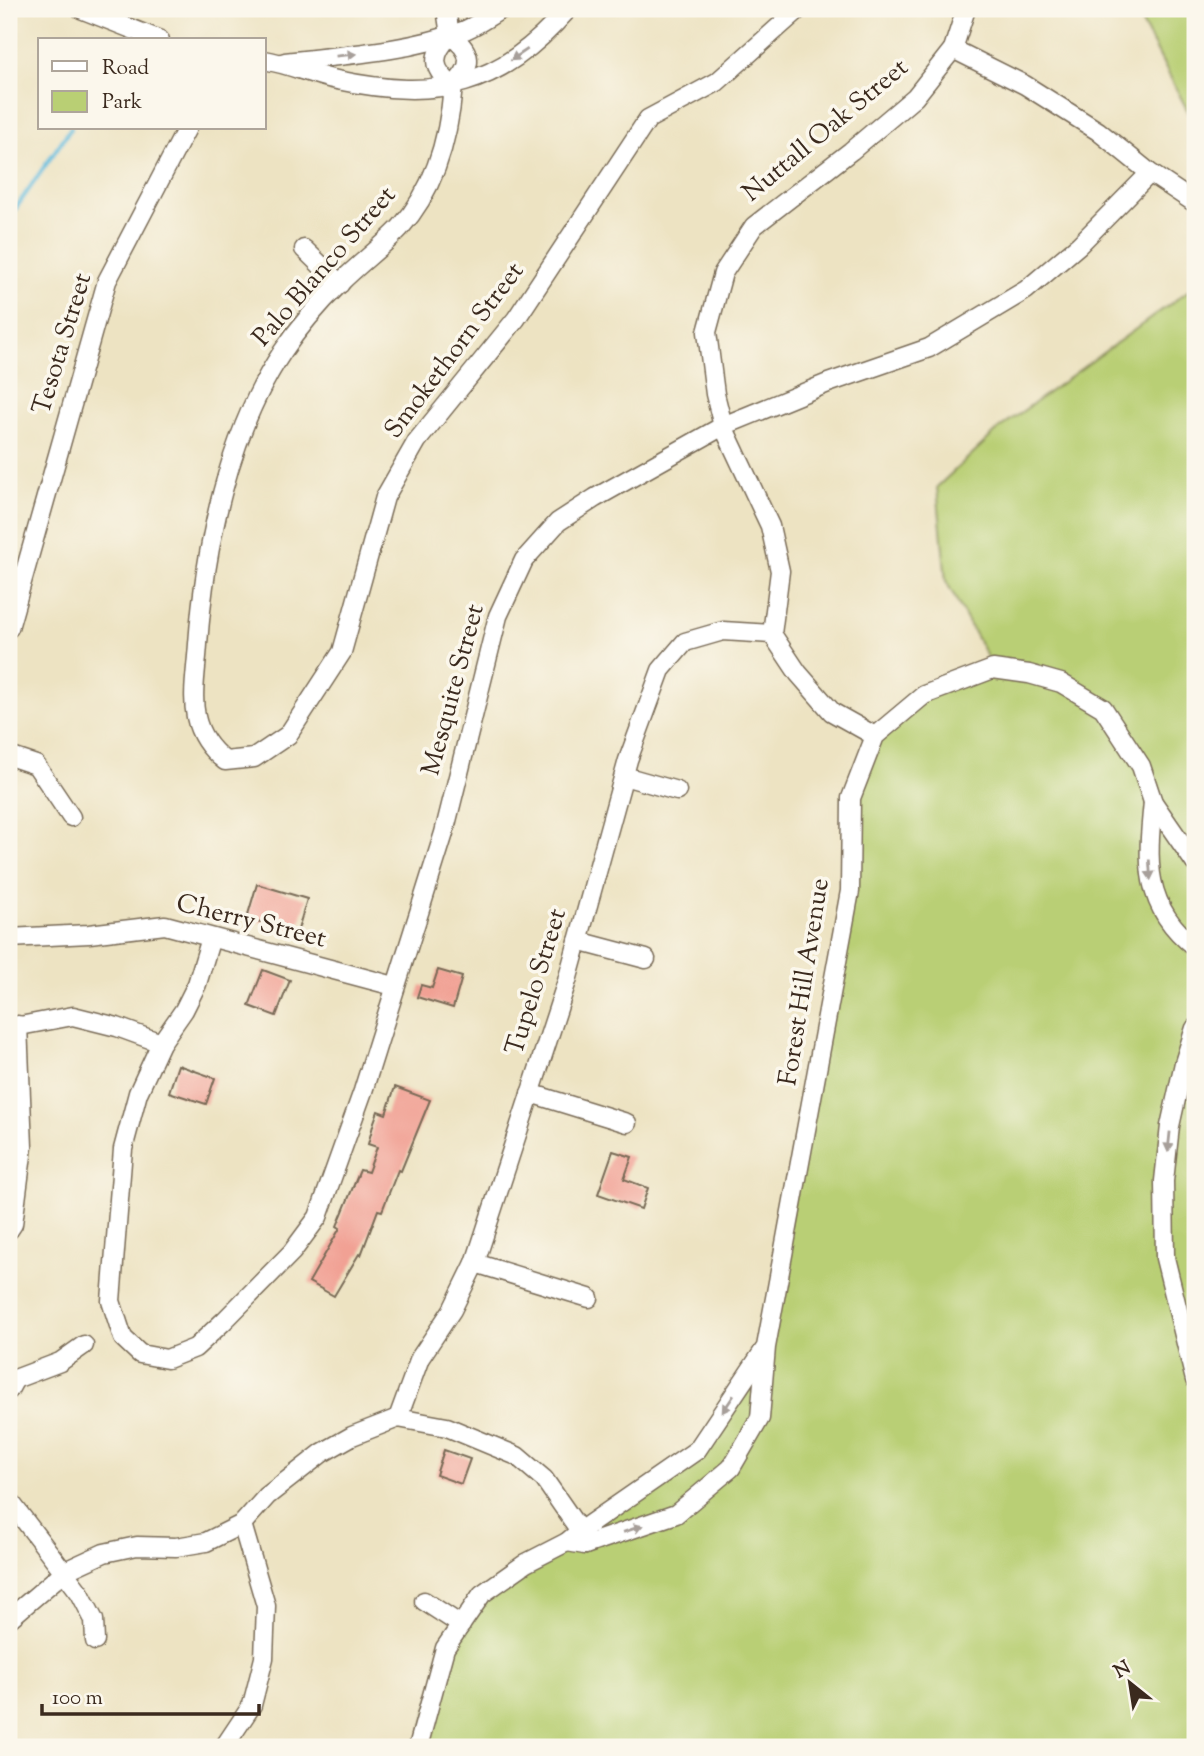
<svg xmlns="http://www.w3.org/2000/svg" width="1204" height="1756" viewBox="0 0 1204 1756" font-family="'Sorts Mill Goudy',serif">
<rect width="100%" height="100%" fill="#fbf7ec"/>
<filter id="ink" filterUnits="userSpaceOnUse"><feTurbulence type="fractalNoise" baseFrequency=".0143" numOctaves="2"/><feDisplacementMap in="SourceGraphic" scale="14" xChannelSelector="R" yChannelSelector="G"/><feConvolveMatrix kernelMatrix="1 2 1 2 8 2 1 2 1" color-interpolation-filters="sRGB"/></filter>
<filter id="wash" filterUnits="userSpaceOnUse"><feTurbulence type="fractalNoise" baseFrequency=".00686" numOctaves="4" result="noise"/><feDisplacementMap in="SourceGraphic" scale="28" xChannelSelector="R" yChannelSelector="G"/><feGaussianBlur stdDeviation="1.57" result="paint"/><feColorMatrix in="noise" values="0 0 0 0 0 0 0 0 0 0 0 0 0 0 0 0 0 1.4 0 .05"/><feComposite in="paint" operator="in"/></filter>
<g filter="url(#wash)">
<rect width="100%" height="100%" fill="#ede3c2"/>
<g fill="#b9cf74" stroke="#7a7c49" stroke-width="2">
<path d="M1135,9H1195V125Z"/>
<path d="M1195,286V1747H418L432,1693L482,1594L697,1450L766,1347L850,891L851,798L875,736L924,695L993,668L946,581L937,487L1001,427Z"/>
</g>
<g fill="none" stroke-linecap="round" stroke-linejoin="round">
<g stroke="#5dbadb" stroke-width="4.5">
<path d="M137,12L139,9"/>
<path d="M122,40L123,37"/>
<path d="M9,218L71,128"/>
</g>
</g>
<g id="blocks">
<g fill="#f1a194">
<path d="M257,884L307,899L297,933L247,918Z"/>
<path d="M263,970L290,980L276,1016L249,1006Z"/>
<path d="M438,970L462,977L453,1008L417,997L421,985L432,988Z"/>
<path d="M178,1065L215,1078L206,1104L169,1092Z"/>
<path d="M395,1087L430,1100L401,1171L398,1170L382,1211L378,1210L361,1255L359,1254L334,1296L309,1282L340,1228L337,1226L360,1170L368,1172L377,1147L368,1144L374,1122L378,1111L386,1114Z"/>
<path d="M613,1151L632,1157L624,1179L648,1188L641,1209L598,1194Z"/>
<path d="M444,1450L470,1459L461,1484L436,1475Z"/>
</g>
</g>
</g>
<g filter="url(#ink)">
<use href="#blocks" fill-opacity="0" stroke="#796b57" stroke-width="2"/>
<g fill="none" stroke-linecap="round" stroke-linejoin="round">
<defs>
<g id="minor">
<path d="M81,9L160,40"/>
<path d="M446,9L450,35"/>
<path d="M450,35C473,52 474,66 453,86"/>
<path d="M450,35C431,56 431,68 453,86"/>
<path d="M953,49L1025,85L1098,131L1150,173L1195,203"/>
<path d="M264,60C289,64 312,75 337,80C438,101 499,88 568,9"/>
<path d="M285,62C343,55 404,52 460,32C475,27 489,16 502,9"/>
<path d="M453,86C449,137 435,189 400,228C382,247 360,263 341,282C321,302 299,327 283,351C228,433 205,547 198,644C195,691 183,728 225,761L254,758L288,735L342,652L385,497L417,441L516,319L648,119L717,82L799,9"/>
<path d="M304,249L340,284"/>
<path d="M9,628L107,281L187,128"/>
<path d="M875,736L832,712L798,673L772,634L780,571L770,526L723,426L715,394L707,332L723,273L754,226L851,151L915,97L953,49L966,9"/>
<path d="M9,756L36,765L71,817"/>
<path d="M624,776L677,791"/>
<path d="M1153,802C1147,861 1143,907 1195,947"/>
<path d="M9,938L89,934L165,925L394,986"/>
<path d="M211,938L197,984L184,1010L161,1043L138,1093L123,1149L111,1301L123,1338L140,1354L167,1359L195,1348L224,1321L292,1252L318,1217L363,1091L444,833L498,616L524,560L558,522L595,498L723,426L828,383L929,348L1026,290L1079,245L1150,173"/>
<path d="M578,941L646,959"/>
<path d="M9,1028L73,1016L117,1027L161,1043"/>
<path d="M1195,1028L1184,1063L1170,1126L1164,1181L1165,1258L1195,1380"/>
<path d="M530,1093L627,1123"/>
<path d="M9,1230L13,1224L23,1147L18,1025"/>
<path d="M475,1263L589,1298"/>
<path d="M9,1390L15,1379L60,1362L84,1345"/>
<path d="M398,1418L420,1358L452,1310L475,1263L567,981L628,760L661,670L685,642L723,631L772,634"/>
<path d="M9,1500L80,1593L94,1620L95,1641"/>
<path d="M567,1542L585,1545L676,1514L731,1468L760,1418L766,1347L850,891L851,798L875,736L924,695L993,669L1029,674L1061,683L1103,708L1141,766L1153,802L1195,863"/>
<path d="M424,1601L461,1625"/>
<path d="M9,1619L65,1571L104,1553L137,1546L176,1547L206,1542L242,1524L267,1496L322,1453L352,1436L398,1418L447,1427L517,1456L544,1479L580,1531L585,1545"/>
<path d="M224,1747L252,1705L264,1658L266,1606L242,1524"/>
<path d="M418,1747L445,1648L482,1594L526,1563L567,1542L580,1531L697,1450L764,1350"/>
</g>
</defs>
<use href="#minor" stroke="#796b57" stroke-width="21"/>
<use href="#minor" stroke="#fff" stroke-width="18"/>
</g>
<defs><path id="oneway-solid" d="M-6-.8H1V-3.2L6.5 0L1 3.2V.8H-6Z" transform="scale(1.75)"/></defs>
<g fill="#a79f9a">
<use href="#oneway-solid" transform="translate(346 55) rotate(-6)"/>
<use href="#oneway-solid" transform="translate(519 55) rotate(146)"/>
<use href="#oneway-solid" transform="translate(1150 870) rotate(86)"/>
<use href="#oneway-solid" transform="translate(1169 1142) rotate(96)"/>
<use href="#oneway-solid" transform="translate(728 1404) rotate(124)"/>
<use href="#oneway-solid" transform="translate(633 1529) rotate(-19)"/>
</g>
</g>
<g text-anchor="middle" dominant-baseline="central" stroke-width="7" stroke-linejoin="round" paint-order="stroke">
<g font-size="26" fill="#3b2a1e" stroke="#fbf7ec">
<text transform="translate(826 131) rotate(-40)">Nuttall Oak Street</text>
<text transform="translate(325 267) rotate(-49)">Palo Blanco Street</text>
<text transform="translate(63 344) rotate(-73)">Tesota Street</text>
<text transform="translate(455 351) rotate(-53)">Smokethorn Street</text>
<text transform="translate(454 690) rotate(-75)">Mesquite Street</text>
<text transform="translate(251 922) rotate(14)">Cherry Street</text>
<text transform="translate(537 982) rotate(-73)">Tupelo Street</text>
<text transform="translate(805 982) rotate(-81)">Forest Hill Avenue</text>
</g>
</g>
<rect width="1204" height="1756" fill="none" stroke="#fbf7ec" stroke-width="35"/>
<rect x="38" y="38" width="228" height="91" fill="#fbf7ec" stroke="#aea59a" stroke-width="2"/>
<rect x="52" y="61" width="35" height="10" fill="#ffffff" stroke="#aea59a" stroke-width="2"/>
<text x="102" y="74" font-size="21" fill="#3b2a1e">Road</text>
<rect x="52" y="91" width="35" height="21" fill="#b9cf74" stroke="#aea59a" stroke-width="2"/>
<text x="102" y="108" font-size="21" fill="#3b2a1e">Park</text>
<g transform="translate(1130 1683) rotate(330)" stroke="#fbf7ec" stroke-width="5" paint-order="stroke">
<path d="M0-5L12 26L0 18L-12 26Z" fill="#3b2a1e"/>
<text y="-10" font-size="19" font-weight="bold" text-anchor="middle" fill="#3b2a1e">N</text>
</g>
<path d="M42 1704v10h217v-10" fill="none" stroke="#3b2a1e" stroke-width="3.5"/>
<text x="52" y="1704" font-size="21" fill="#3b2a1e" stroke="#fbf7ec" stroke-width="5" paint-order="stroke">100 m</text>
</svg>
